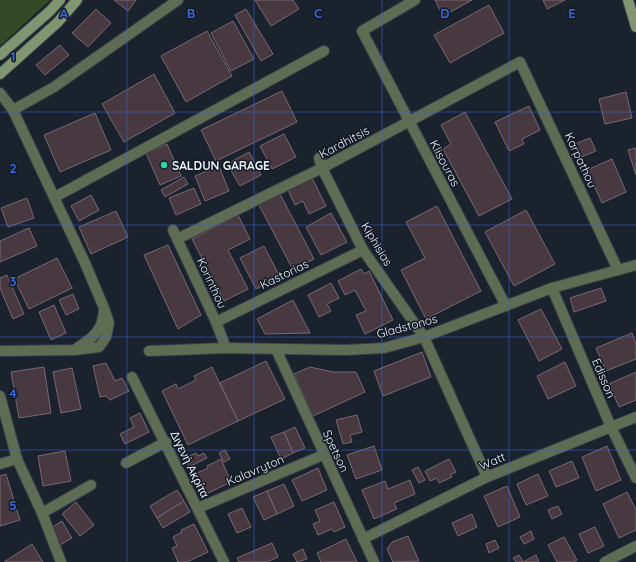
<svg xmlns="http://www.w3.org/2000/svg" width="636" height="562" viewBox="0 0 636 562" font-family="Quicksand,sans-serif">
<rect width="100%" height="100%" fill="#1a222e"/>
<path fill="#344a26" d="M0,0H50L0,46Z"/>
<g fill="#483941" stroke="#796870">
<path d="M114,0H136L128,11Z"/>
<path d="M255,0H293L299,9L271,26Z"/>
<path d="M435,0H472L443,16Z"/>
<path d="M543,0H565L547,9Z"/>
<path d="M489,5L504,33L450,63L434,35Z"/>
<path d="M96,9L111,23L88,47L72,33Z"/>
<path d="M246,9L273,54L261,61L235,15Z"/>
<path d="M233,21L254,59L231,71L211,33Z"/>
<path d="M207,31L232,76L186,102L161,56Z"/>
<path d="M60,45L69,55L45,75L36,65Z"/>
<path d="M154,74L175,113L124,142L102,104Z"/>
<path d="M282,91L297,122L216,161L201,130Z"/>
<path d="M626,92L632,118L605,124L599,99Z"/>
<path d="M529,106L540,130L522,139L524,144L509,151L495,122Z"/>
<path d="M465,112L512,199L479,216L443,149L451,144L441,125Z"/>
<path d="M95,113L111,150L60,172L44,135Z"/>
<path d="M284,134L296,157L272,169L260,146Z"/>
<path d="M590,138L596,151L581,157L575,144Z"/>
<path d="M167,144L181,176L160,185L146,153Z"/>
<path d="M636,148V175L628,150Z"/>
<path d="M249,152L261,175L240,186L227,164Z"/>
<path d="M612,159L626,192L602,203L587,170Z"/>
<path d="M219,166L229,191L205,201L195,176Z"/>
<path d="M311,176L326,206L309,214L303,201L295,205L287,188Z"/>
<path d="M184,177L188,184L165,197L161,190Z"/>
<path d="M194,188L201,204L176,215L169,198Z"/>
<path d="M279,192L314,259L293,270L258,203Z"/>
<path d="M91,195L99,210L79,221L71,206Z"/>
<path d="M27,198L34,218L8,227L1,208Z"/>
<path d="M437,206L481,291L426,319L401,270L425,258L406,222Z"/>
<path d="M526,210L555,264L514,286L485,232Z"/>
<path d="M116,211L128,237L91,254L79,227Z"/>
<path d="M331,213L347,242L321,255L306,227Z"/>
<path d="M238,215L250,239L228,250L248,289L224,301L192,239Z"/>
<path d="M29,228L37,246L0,262V241Z"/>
<path d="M168,245L201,315L178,329L144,255Z"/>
<path d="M264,246L280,277L256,289L240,258Z"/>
<path d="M57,258L72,288L29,309L14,279Z"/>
<path d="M361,269L364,274L369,271L393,320L365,334L356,315L366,311L355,290L345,295L338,281Z"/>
<path d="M7,275L24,314L13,319L0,288V278Z"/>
<path d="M331,283L339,298L327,304L331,311L319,317L308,295Z"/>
<path d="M601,288L606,301L574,312L570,298Z"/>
<path d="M73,294L79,309L66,315L59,300Z"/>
<path d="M293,300L310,333L265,334L257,319Z"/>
<path d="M54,305L66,333L51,340L39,312Z"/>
<path d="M541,309L562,349L539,361L518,320Z"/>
<path d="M632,333L636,344V359L606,371L596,348Z"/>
<path d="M422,352L431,377L383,396L374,371Z"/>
<path d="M266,361L285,399L238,421L220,383Z"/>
<path d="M565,362L576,386L548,399L537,376Z"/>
<path d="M106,363L115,381L122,378L129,391L110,400L106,396L100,397L93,366Z"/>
<path d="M44,367L51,413L19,418L11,372Z"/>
<path d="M212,367L238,421L188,445L162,391L176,384L178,389L196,380L194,376Z"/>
<path d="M310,367L333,372H356L365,392L313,416L294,374Z"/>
<path d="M72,368L81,409L61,413L53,372Z"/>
<path d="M636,372V400L619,407L609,384Z"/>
<path d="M140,413L149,432L125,444L120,434L134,427L130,418Z"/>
<path d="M357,415L362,432L350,435L352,442L343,444L336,420Z"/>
<path d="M295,427L305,448L293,453L284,432Z"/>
<path d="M284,432L293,453L281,459L271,437Z"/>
<path d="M374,446L382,470L356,479L347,455Z"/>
<path d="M607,446L621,480L596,491L582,457Z"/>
<path d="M225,450L230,459L224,462L219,453Z"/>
<path d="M65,451L71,481L43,486L38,456Z"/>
<path d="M196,453L198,456L204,453L207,458L189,467L185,458Z"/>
<path d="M221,459L231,482L206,494L197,473L208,468L207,466Z"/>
<path d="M449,459L456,472L450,475L452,477L439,483L437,478L430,481L425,471Z"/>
<path d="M572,461L579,478L556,487L549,471Z"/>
<path d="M418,467L425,480L419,483L412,470Z"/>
<path d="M318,468L327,490L302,501L292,480Z"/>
<path d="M6,474L20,520L0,526V476Z"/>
<path d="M538,474L548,496L526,505L517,484Z"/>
<path d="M410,480L415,494L394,503L397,509L374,519L362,490L385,481L388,489Z"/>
<path d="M284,484L294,506L277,514L267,491Z"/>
<path d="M507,486L520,517L498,527L484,496Z"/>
<path d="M177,490L184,501L157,518L150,506Z"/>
<path d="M267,491L277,514L264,520L253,497Z"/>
<path d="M627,492L636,510V530L619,538L603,504Z"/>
<path d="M184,501L190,512L163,528L157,518Z"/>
<path d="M76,502L94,525L80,536L62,514Z"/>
<path d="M334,502L345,527L334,532L332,529L318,535L313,524L320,521L315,510Z"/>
<path d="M558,506L562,514L552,519L548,510Z"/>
<path d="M242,508L251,527L237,533L228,514Z"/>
<path d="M472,514L477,527L458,536L452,523Z"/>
<path d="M62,521L72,538L60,545L51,528Z"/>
<path d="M194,524L208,552L187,562H178L172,548L177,546L173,537L182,532L181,530Z"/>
<path d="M595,527L604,546L588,553L579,534Z"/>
<path d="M531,531L534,539L524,544L520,537Z"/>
<path d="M408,536L419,561L393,562L387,549L392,542Z"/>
<path d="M564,537L577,560L573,562H557L548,545Z"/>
<path d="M346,539L357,562H321L317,553Z"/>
<path d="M495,540L499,548L489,553L486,544Z"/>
<path d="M272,543L278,557L267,562H239L237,558Z"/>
<path d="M32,544L43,562H4Z"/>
<path d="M303,549L307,559L297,562L293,554Z"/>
<path d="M519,555L523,562H516L513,558Z"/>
<path d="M536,555L539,562H522H523Z"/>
</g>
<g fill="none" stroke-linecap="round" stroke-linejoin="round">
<defs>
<g id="street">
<path d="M415,0L362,31L506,306"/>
<path d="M0,93L13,110L85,263L104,308L109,323L106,337L99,347L75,350L0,351"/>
<path d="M13,110L54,87L178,0"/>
<path d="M319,158L322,168L363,250L424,337L487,477"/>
<path d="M55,197L324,51"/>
<path d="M173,230L216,322L226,348"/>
<path d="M177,239L322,168L520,62L618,270"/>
<path d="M552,288L611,427L636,478"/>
<path d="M216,322L363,250"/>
<path d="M77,348C93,338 103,330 104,310"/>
<path d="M276,349L374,562"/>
<path d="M149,351L226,348L346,350L384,348L424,337L552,288L636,265"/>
<path d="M132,377L224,562"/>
<path d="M0,396L17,459L42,513L61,562"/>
<path d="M126,463L166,442"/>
<path d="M0,464L17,459"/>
<path d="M198,508L323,455"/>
<path d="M42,513L91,485"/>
<path d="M363,539L487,477L636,417"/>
<path d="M605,562L636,546"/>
</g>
<g id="secondary">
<path d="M628,0L636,27"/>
<path d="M0,55L50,11L60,0"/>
<path d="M0,74L58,22L77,0"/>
</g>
</defs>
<use href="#street" stroke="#373f4a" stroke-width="12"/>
<use href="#secondary" stroke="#373f4a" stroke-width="12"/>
<use href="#street" stroke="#5e6c54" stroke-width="10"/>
<use href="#secondary" stroke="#809670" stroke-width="10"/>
</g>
<path fill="none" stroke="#3c66dc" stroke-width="1" stroke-opacity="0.55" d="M127,0V562M254,0V562M382,0V562M509,0V562M0,112H636M0,225H636M0,337H636M0,450H636"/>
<circle fill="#2dd5ab" stroke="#111924" stroke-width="1.5" cx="164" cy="165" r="4"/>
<g text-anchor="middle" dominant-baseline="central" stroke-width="3" stroke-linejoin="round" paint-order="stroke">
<g font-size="12" fill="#e9eff6" stroke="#111924">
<text transform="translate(344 142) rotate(-28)">Kardhitsis</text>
<text transform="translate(581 160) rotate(65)">Karpathou</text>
<text transform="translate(445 163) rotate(62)">Klisouras</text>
<text transform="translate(377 244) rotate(59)">Kiphisias</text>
<text transform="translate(284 274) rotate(-26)">Kastorias</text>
<text transform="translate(212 283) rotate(65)">Korinthou</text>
<text transform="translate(407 326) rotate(-15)">Gladstonos</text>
<text transform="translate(604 378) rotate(67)">Edisson</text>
<text transform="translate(336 451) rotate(65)">Spetson</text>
<text transform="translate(492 461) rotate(-23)">Watt</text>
<text transform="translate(190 464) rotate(64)">Διγενή Ακρίτα</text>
<text transform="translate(255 470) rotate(-23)">Kalavryton</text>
</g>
<g font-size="12" font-weight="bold" fill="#e9eff6" stroke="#111924" text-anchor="start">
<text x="172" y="165">SALDUN GARAGE</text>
</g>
</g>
<g font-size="13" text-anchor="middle" font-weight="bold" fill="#3c66dc" stroke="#111924" stroke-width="3" stroke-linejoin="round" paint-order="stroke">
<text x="64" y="18">A</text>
<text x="191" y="18">B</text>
<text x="318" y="18">C</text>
<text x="445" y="18">D</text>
<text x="572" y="18">E</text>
<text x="13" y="61">1</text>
<text x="13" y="173">2</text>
<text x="13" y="286">3</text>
<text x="13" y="398">4</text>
<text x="13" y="510">5</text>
</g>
</svg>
